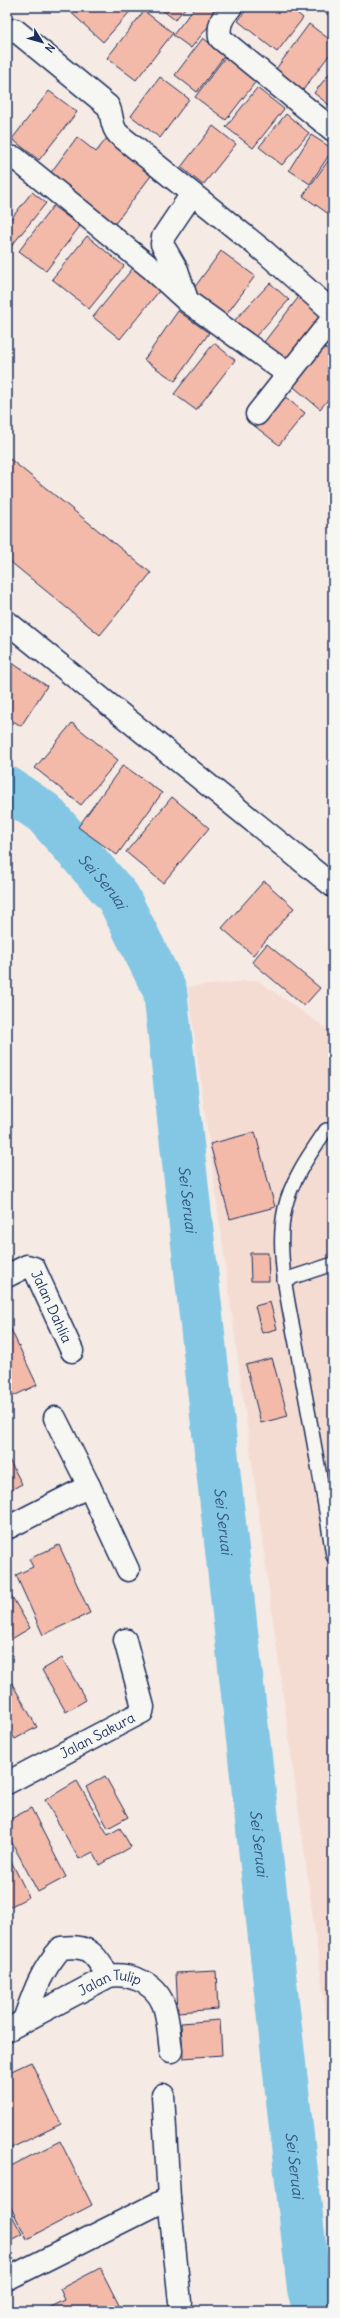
<svg xmlns="http://www.w3.org/2000/svg" width="340" height="2318" viewBox="0 0 340 2318" font-family="Delius,sans-serif">
<rect width="100%" height="100%" fill="#f5eae4"/>
<filter id="ink" filterUnits="userSpaceOnUse"><feTurbulence type="fractalNoise" baseFrequency=".025" numOctaves="2"/><feDisplacementMap in="SourceGraphic" scale="8" xChannelSelector="R" yChannelSelector="G"/><feConvolveMatrix kernelMatrix="1 2 1 2 8 2 1 2 1" color-interpolation-filters="sRGB"/></filter>
<g filter="url(#ink)">
<path fill="#f4dcd3" d="M257,980L333,1033V2066L188,987Z"/>
<g fill="none" stroke-linecap="round" stroke-linejoin="round">
<path stroke="#83c7e4" stroke-width="44" id="s1" d="M7,788L44,813L118,897L165,991L309,2289L315,2311"/>
</g>
<g fill="#f3baaa" stroke="#1b2f5e">
<path d="M65,7H134L103,42Z"/>
<path d="M163,7H186L175,20L161,9Z"/>
<path d="M195,7H211L219,13L191,48L173,35Z"/>
<path d="M248,7H290L303,18L277,52L238,21Z"/>
<path d="M326,7H333V19L323,11Z"/>
<path d="M144,11L173,33L136,80L107,58Z"/>
<path d="M309,24L333,42V50L300,94L273,73Z"/>
<path d="M203,38L225,55L197,92L175,75Z"/>
<path d="M226,56L257,80L226,120L195,97Z"/>
<path d="M333,69V108L314,93Z"/>
<path d="M160,77L189,99L160,138L131,116Z"/>
<path d="M257,88L284,109L253,148L226,127Z"/>
<path d="M49,91L77,112L39,160L12,139Z"/>
<path d="M286,114L309,133L282,165L259,147Z"/>
<path d="M213,126L236,144L203,185L181,167Z"/>
<path d="M311,135L333,149L310,184L289,170Z"/>
<path d="M77,137L96,152L107,138L153,173L111,229L49,175Z"/>
<path d="M333,154V217L303,196Z"/>
<path d="M32,192L46,203L9,249L7,247V224Z"/>
<path d="M53,206L80,226L46,271L19,251Z"/>
<path d="M87,236L124,266L89,309L52,279Z"/>
<path d="M221,251L255,276L223,319L189,295Z"/>
<path d="M133,268L160,290L120,339L93,317Z"/>
<path d="M270,283L289,300L253,339L233,322Z"/>
<path d="M301,294L325,313L285,365L261,346Z"/>
<path d="M178,311L209,333L175,381L144,360Z"/>
<path d="M214,343L235,360L196,410L174,394Z"/>
<path d="M322,345L333,355V394L320,409L289,383Z"/>
<path d="M278,391L305,413L279,445L252,424Z"/>
<path d="M333,417V427L329,424Z"/>
<path d="M10,459L151,573L100,635L7,559V463Z"/>
<path d="M12,663L47,686L21,726L7,717V670Z"/>
<path d="M72,723L118,760L81,805L35,768Z"/>
<path d="M123,765L162,793L117,855L78,827Z"/>
<path d="M172,797L209,828L163,883L126,852Z"/>
<path d="M264,881L294,908L253,955L222,928Z"/>
<path d="M267,944L320,988L304,1006L252,962Z"/>
<path d="M255,1132L275,1207L230,1219L210,1144Z"/>
<path d="M250,1253H268L269,1281H251Z"/>
<path d="M270,1302L277,1329L262,1333L255,1306Z"/>
<path d="M7,1321L37,1385L7,1399Z"/>
<path d="M272,1358L288,1416L261,1423L246,1365Z"/>
<path d="M7,1456L22,1484L7,1492Z"/>
<path d="M59,1545L90,1613L43,1635L16,1575L33,1567L29,1559Z"/>
<path d="M7,1588L30,1628L10,1640L7,1635Z"/>
<path d="M62,1658L86,1700L66,1712L42,1670Z"/>
<path d="M7,1675L37,1727L15,1739L7,1726Z"/>
<path d="M105,1776L128,1817L108,1828L86,1787Z"/>
<path d="M77,1781L108,1835L120,1828L131,1847L100,1865L93,1852L79,1859L45,1800Z"/>
<path d="M31,1808L66,1877L38,1892L7,1833V1821Z"/>
<path d="M7,1853L29,1897L7,1908Z"/>
<path d="M216,1971L218,2009L178,2012L176,1973Z"/>
<path d="M220,2020L222,2055L183,2058L181,2023Z"/>
<path d="M31,2062L61,2124L7,2150V2073Z"/>
<path d="M60,2141L92,2205L27,2239L7,2200V2168Z"/>
<path d="M7,2206L22,2234L7,2242Z"/>
<path d="M100,2268L122,2311H43L65,2300L60,2289Z"/>
</g>
<g fill="none" stroke-linecap="round" stroke-linejoin="round">
<defs>
<g id="lane">
<path d="M326,1130C310,1154 291,1180 285,1208C275,1252 289,1306 297,1349C309,1418 323,1487 333,1556"/>
<path d="M284,1280L333,1264"/>
</g>
<g id="street">
<path d="M231,7C222,18 218,24 220,38L333,130"/>
<path d="M15,30L108,106C113,114 110,125 118,134L265,252L333,312"/>
<path d="M15,158L151,268L187,301L288,374"/>
<path d="M187,300L177,270L162,244L163,237L192,194"/>
<path d="M257,414L333,318"/>
<path d="M7,622L333,886"/>
<path id="s2" d="M7,1276L27,1266L34,1268L72,1351"/>
<path d="M55,1418L89,1486"/>
<path d="M7,1528L89,1486L128,1570"/>
<path id="s3" d="M7,1783L142,1712L143,1707L125,1640"/>
<path d="M24,2020C34,1992 41,1971 61,1948C91,1944 93,1954 109,1976"/>
<path id="s4" d="M7,2030L109,1976C120,1974 129,1976 139,1980C170,1993 167,2022 171,2051"/>
<path d="M163,2095L169,2198L180,2302"/>
<path d="M7,2279L169,2198"/>
</g>
</defs>
<use href="#lane" stroke="#1b2f5e" stroke-width="16"/>
<use href="#street" stroke="#1b2f5e" stroke-width="25"/>
<use href="#lane" stroke="#f6f6f2" stroke-width="13"/>
<use href="#street" stroke="#f6f6f2" stroke-width="22"/>
</g>
</g>
<g text-anchor="middle" dominant-baseline="central" stroke-width="3" stroke-linejoin="round" paint-order="stroke">
<g font-size="14" fill="#1b2f5e" stroke="#f6f6f2">
<text stroke="none"><textPath href="#s2" startOffset="72">Jalan Dahlia</textPath></text>
<text stroke="none"><textPath href="#s3" startOffset="102">Jalan Sakura</textPath></text>
<text stroke="none"><textPath href="#s4" startOffset="115">Jalan Tulip</textPath></text>
</g>
<g font-size="15" font-style="italic" fill="#355580" stroke="#f6f6f2">
<text stroke="none"><textPath href="#s1" startOffset="135">Sei Seruai</textPath></text>
<text stroke="none"><textPath href="#s1" startOffset="471">Sei Seruai</textPath></text>
<text stroke="none"><textPath href="#s1" startOffset="795">Sei Seruai</textPath></text>
<text stroke="none"><textPath href="#s1" startOffset="1119">Sei Seruai</textPath></text>
<text stroke="none"><textPath href="#s1" startOffset="1443">Sei Seruai</textPath></text>
</g>
</g>
<rect width="340" height="2318" fill="none" stroke="#f6f6f2" stroke-width="24"/>
<rect x="12" y="12" width="316" height="2294" fill="none" stroke="#1b2f5e" stroke-width="1.5" filter="url(#ink)"/>
<g transform="translate(42 42) rotate(127)" stroke="#f6f6f2" stroke-width="3" paint-order="stroke">
<path d="M0-3L7 15L0 10L-7 15Z" fill="#1b2f5e"/>
<text y="-6" font-size="11" font-weight="bold" text-anchor="middle" fill="#1b2f5e">N</text>
</g>
</svg>
